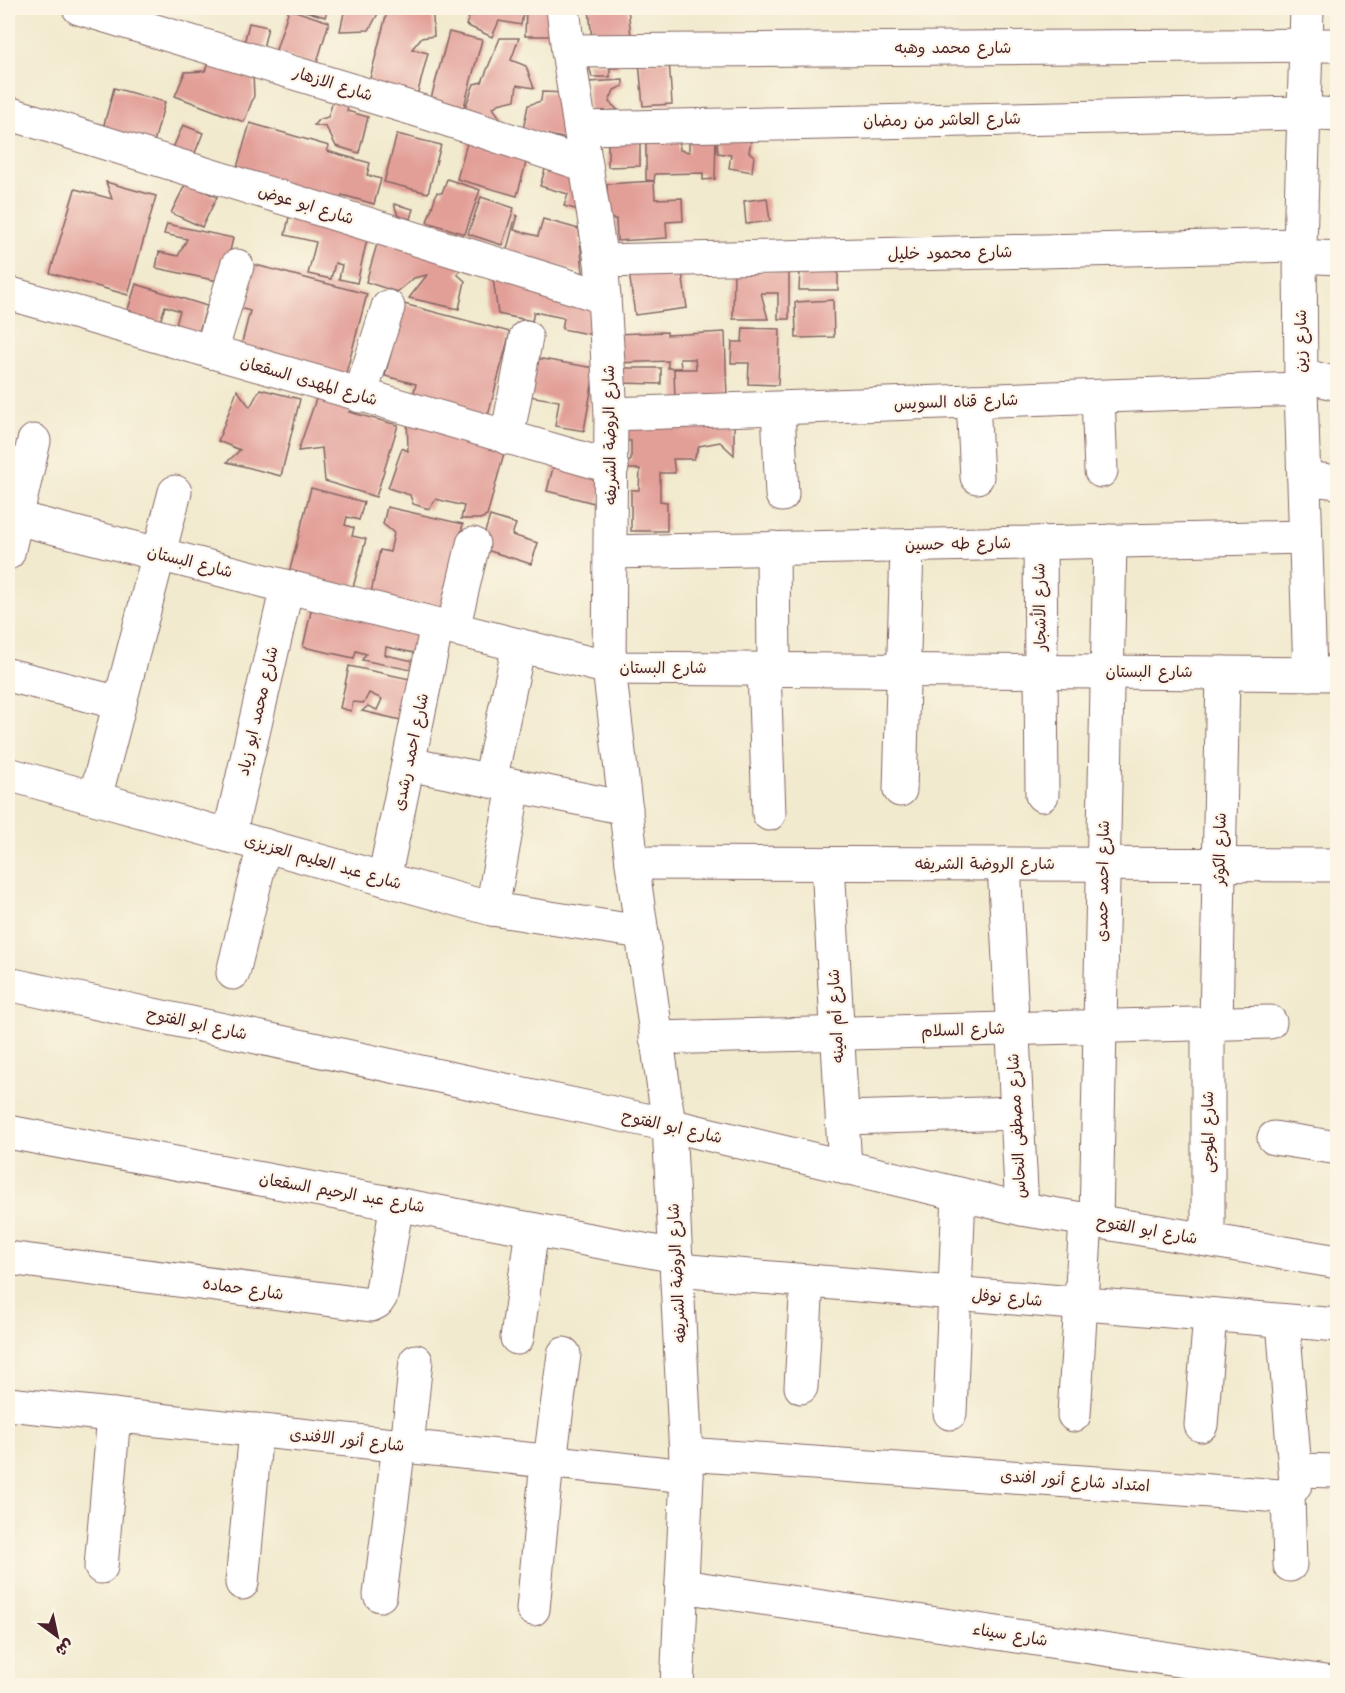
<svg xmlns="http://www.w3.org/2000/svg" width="1345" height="1693" viewBox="0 0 1345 1693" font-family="'Architects Daughter','Playpen Sans Arabic',sans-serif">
<rect width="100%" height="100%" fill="#fcf5e5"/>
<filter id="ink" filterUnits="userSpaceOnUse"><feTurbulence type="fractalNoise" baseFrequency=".0167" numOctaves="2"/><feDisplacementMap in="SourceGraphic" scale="12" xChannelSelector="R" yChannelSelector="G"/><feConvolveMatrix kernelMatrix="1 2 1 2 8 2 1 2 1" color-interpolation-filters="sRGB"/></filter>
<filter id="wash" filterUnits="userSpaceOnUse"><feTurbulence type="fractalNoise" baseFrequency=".008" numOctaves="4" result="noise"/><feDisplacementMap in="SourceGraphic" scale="24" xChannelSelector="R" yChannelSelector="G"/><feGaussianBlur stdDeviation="1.35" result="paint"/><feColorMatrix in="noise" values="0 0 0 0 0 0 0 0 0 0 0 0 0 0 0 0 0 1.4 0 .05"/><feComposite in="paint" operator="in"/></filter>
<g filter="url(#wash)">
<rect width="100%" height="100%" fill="#f1eace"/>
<g id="blocks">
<g fill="#e29f98">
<path d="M295,8H328L325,17Z"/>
<path d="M345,8H381L369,30L340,31Z"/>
<path d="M388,8H427L433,17L434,36L421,38L412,49L428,53L415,103L367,90Z"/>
<path d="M489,8H524L521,25L499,21L492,37L466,25L469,17Z"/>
<path d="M526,8H553L552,36H525Z"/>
<path d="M589,8H628L631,36L592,41Z"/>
<path d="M289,9L329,22L316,66L275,53Z"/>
<path d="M249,23L268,27L261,57L242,52Z"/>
<path d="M449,32L482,40L460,121L427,113Z"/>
<path d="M500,38H519L511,60L526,66L534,88L517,85L515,100L498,104L493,108L503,122L465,108L474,84L482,82Z"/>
<path d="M210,58L253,73L254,96L244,122L175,96L185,72L205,71Z"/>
<path d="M669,60L672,104L643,106L639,62Z"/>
<path d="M588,63H619V68H610V77H592Z"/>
<path d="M623,80V86L614,90L609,102L618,110L589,112L588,82Z"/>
<path d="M114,88L165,102L151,153L100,139Z"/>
<path d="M542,92L569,93L578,141L523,130L528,105L541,101Z"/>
<path d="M333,101L348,106L347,111L368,117L359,153L336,146L326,127L314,125L318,120L328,117Z"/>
<path d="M250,123L329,146L327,151L370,163L367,175L381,179L374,204L342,195L337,213L236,171Z"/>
<path d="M183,125L203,133L191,163L170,155Z"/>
<path d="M689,131L716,133L715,179L703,180V173L655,174L654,181L655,199L682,198L683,221L666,222L667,238L617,241L616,219H608L607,184L654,181L646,180V134H679L680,150L689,152Z"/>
<path d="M470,132L530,148L517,196L457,179Z"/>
<path d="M640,133V166L608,167V134Z"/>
<path d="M716,133L752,136L749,152L754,156L752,172L729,168L731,155L718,153Z"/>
<path d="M397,134L441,145L428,193L384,182Z"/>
<path d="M547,163L578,171L582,211L564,206L568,194L540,186Z"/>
<path d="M447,179L480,190L465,234L427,222L437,192L442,193Z"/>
<path d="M106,182L156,196L128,295L50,273L75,189L112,199Z"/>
<path d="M186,183L217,197L202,227L171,213Z"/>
<path d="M481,197L514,208L502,245L468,234Z"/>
<path d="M767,198L770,221L746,224L744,201Z"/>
<path d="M394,204L413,209L410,219L398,216Z"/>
<path d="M290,213L369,231L357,283L339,279L342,265L335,263L331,279L308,274L316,242L285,235Z"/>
<path d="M516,215L518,216L514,230L538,236L543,219L579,229L583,273L506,253Z"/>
<path d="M167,224L233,238L223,282L156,268L159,252L178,256L187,239L164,234Z"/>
<path d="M379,237L467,263L457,274L465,281L459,309L409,298L427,275L414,278L397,292L366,282Z"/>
<path d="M248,263L367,294L345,377L240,350L250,311L236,307Z"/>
<path d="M681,264L687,308L635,315L629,272Z"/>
<path d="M734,270L789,271V319H778V293H761L768,319H733Z"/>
<path d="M800,270H838V290H799Z"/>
<path d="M492,271L598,301L594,335L562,329L564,318L534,312L532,321L498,314Z"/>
<path d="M136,284L207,306L197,338L174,331L180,311L165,306L156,335L123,325Z"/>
<path d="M833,300L834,337L796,338L795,302Z"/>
<path d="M404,304L510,332L485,427L410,408L416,384L385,376Z"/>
<path d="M743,328L780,329L778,385L748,384L749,363H731L732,342H742Z"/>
<path d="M667,332V335L725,332L727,400L675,402L674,369H696L695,359H680L681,368H668V361L617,363L616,334Z"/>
<path d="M530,357L595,368L584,431L555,426L559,401L523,395Z"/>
<path d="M620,368H661V384L620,383Z"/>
<path d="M260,389L300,399L281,476L227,462L240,450L218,441L237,390L250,407Z"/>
<path d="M317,396L354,403L349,412L398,425L376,497L325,481L322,448L298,451Z"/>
<path d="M407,415L507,442L487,516L480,519H461L464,506L436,499L429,509L413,504L410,495L388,488L402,448L408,451Z"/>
<path d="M734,420V455L720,442L699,446L694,459H673L675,473H660V501L667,502V531H631V490H639L640,469H619L631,460V441L621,440V422Z"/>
<path d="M556,456L607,469L598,504L547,491Z"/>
<path d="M311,488L364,502L359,520L347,517L345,525L354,528L352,536L366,539L351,595L287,581Z"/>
<path d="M387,507L463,524L440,623L371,593L380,550L390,552L394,533L383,524Z"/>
<path d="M490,516L516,524L512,535L538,543L531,564L480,548Z"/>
<path d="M312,607L429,631L424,655L386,647L385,655L414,661L411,670L362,660L366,654L356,651L354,658L303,647Z"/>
<path d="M349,666L410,679L401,720L362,711L368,706L377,710L382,699L369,693L364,703L353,702L351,711L340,708Z"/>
</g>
</g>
</g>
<g filter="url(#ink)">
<use href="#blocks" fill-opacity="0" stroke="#846664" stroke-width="1.5"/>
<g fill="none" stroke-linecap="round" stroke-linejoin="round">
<defs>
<g id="minor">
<path d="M79,8L427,113L586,165"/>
<path d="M563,8L568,51L601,261L604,297L611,414L609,668L632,863L669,1125L687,1476L677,1686"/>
<path d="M1307,8L1300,245L1301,389L1310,674"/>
<path d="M568,51L1338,45"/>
<path d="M8,113L604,297"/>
<path d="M580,128L1304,113L1338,115"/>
<path d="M1300,256L1338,258"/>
<path d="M601,261L1300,245"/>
<path d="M8,293L612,467"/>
<path d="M211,352L237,266"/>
<path d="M1301,375L1338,384"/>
<path d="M360,396L388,307"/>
<path d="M1098,397L1101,471"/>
<path d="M973,401L977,477"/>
<path d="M778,409L782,495"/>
<path d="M611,414L1301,389"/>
<path d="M507,438L526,337"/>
<path d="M1304,478L1338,482"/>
<path d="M8,516L609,668L1338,674"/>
<path d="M1040,543L1042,795"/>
<path d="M773,548L774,669"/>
<path d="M611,552L1305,537"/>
<path d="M8,553L34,441"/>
<path d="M453,629L473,544"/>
<path d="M764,669L769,814"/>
<path d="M8,675L120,703"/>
<path d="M408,764L626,808"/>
<path d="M8,774L492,909L641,932"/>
<path d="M490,781L519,645"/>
<path d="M900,790L907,546"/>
<path d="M95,798L175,492"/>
<path d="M229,836L287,587"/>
<path d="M632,863L1338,865"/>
<path d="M828,864L845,1168"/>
<path d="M1004,864L1022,1209"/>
<path d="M384,879L437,625"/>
<path d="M492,909L514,786"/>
<path d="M233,973L264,845"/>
<path d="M8,984L669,1125L1022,1209L1338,1262"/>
<path d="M1208,1024V1240"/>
<path d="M1216,1024L1223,673"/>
<path d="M656,1038L1270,1022"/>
<path d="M843,1118L1017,1113"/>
<path d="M8,1132L676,1256"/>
<path d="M1274,1138L1338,1148"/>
<path d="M1096,1222L1110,541"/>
<path d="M8,1258L371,1305L377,1302L381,1296L397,1204"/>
<path d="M677,1270L1338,1325"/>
<path d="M517,1338L532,1229"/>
<path d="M801,1387L807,1281"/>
<path d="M8,1404L687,1476"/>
<path d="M950,1413L959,1194"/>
<path d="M1074,1415L1086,1220"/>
<path d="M1201,1425L1210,1315"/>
<path d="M407,1446L416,1361"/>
<path d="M686,1454L1281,1496C1289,1494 1292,1490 1296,1483L1283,1321"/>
<path d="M550,1461L564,1354"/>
<path d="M1296,1470L1338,1471"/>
<path d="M1288,1494L1290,1565"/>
<path d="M101,1567L114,1415"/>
<path d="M242,1583L256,1430"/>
<path d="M682,1586L1338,1684"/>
<path d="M380,1595L399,1445"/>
<path d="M533,1609L547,1461"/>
</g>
</defs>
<use href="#minor" stroke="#846664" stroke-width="35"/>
<use href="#minor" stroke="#fff" stroke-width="33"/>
</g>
</g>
<g text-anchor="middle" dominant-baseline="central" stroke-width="4.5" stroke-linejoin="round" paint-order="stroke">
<g font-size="16" fill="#4a1f2b" stroke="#fcf5e5">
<text x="953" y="48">شارع محمد وهبه</text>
<text transform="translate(333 84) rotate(17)">شارع الازهار</text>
<text transform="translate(942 120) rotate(-1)">شارع العاشر من رمضان</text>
<text transform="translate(306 205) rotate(17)">شارع ابو عوض</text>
<text transform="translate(950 253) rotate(-1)">شارع محمود خليل</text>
<text transform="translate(1301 341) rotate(-90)">شارع زين</text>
<text transform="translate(309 381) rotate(16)">شارع المهدى السقعان</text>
<text transform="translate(956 402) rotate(-2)">شارع قناه السويس</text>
<text transform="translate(610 435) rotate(-91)">شارع الروضة الشريفه</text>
<text transform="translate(958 544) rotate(-1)">شارع طه حسين</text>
<text transform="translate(190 562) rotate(14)">شارع البستان</text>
<text transform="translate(1040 607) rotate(-91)">شارع الأشجار</text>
<text x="663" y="668">شارع البستان</text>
<text x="1149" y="672">شارع البستان</text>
<text transform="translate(258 711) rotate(-77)">شارع محمد ابو زياد</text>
<text transform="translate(411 752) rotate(-78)">شارع احمد رشدى</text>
<text transform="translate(1220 849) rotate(-89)">شارع الكوثر</text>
<text transform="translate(323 862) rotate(16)">شارع عبد العليم العزيزى</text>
<text x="985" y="864">شارع الروضة الشريفه</text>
<text transform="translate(1103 881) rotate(-89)">شارع احمد حمدى</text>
<text transform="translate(836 1016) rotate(-93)">شارع أم امينه</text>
<text transform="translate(197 1024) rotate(12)">شارع ابو الفتوح</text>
<text transform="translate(963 1030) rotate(-2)">شارع السلام</text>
<text transform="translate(1017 1126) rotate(-93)">شارع مصطفى النحاس</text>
<text transform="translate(672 1127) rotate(13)">شارع ابو الفتوح</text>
<text transform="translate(1208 1132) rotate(-90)">شارع الموجى</text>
<text transform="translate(342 1193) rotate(10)">شارع عبد الرحيم السقعان</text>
<text transform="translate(1147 1230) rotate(10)">شارع ابو الفتوح</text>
<text transform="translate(677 1273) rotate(-93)">شارع الروضة الشريفه</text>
<text transform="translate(243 1289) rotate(8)">شارع حماده</text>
<text transform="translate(1007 1298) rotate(5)">شارع نوفل</text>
<text transform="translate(347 1440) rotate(6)">شارع أنور الافندى</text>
<text transform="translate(1075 1481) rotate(4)">امتداد شارع أنور افندى</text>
<text transform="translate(1010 1635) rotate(9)">شارع سيناء</text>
</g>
</g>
<rect width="1345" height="1693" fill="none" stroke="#fcf5e5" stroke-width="30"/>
<g transform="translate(57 1636) rotate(147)" stroke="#fcf5e5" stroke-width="4.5" paint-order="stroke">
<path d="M0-4.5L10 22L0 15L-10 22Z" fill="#4a1f2b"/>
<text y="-9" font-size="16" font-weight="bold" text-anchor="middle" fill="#4a1f2b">ش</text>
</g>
</svg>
